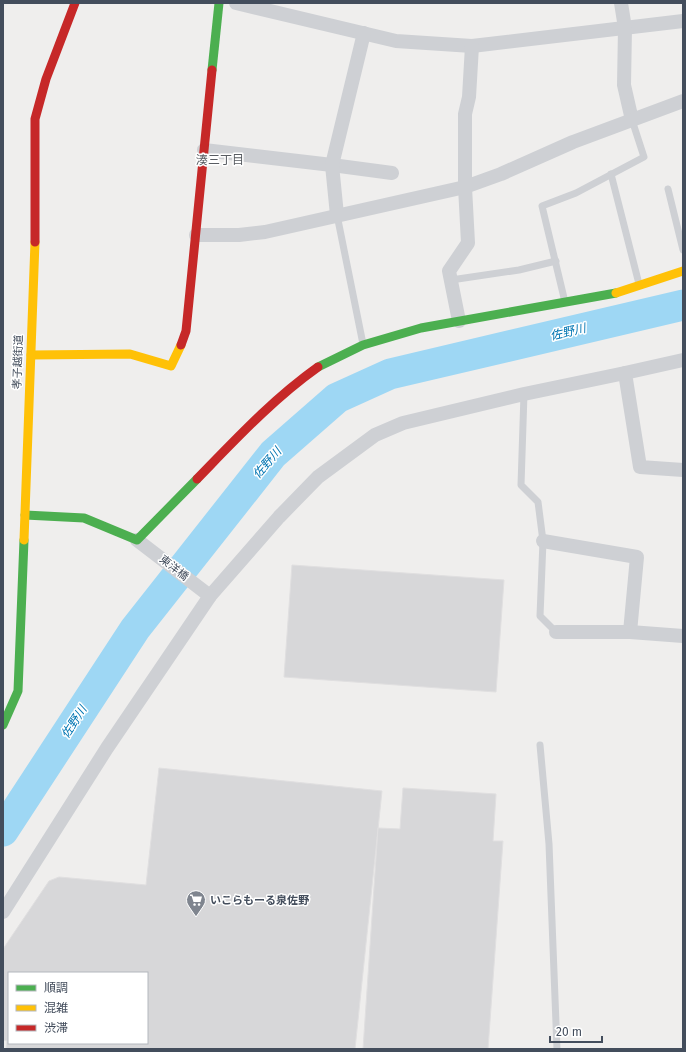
<svg xmlns="http://www.w3.org/2000/svg" width="686" height="1052" viewBox="0 0 686 1052" font-family="'Fira Sans','Noto Sans JP',sans-serif">
<rect width="100%" height="100%" fill="#efeeed"/>
<g fill="none" stroke-linecap="round" stroke-linejoin="round">
<path stroke="#9ed7f4" stroke-width="31" d="M3,831L135,629L273,454L337,398L390,374L683,305"/>
</g>
<g fill="#d7d7d9" stroke="#e0dfe0" fill-rule="evenodd">
<path d="M292,565L504,580L496,692L284,677Z"/>
<path d="M159,768L382,791L355,1049H6L7,1041L3,1040V949L49,881L59,877L146,885ZM9,973H147V1043H9Z"/>
<path d="M403,788L496,794L493,841H503L488,1049H363L378,828L400,829Z"/>
</g>
<g fill="none" stroke-linecap="round" stroke-linejoin="round">
<g stroke="#ced0d4" stroke-width="7">
<path d="M611,174L639,284"/>
<path d="M668,189L683,250"/>
<path d="M337,215L363,344"/>
<path d="M451,280L519,270L556,261"/>
<path d="M565,302L542,206L576,193L644,157L632,120"/>
<path d="M524,394L521,485L538,502L543,541L540,616L556,632"/>
<path d="M540,745L549,844L557,1049"/>
</g>
<g stroke="#ced0d4" stroke-width="14">
<path d="M236,3L396,41L472,46L683,21"/>
<path d="M621,3L625,28L624,85L632,120"/>
<path d="M204,150L332,165L392,173"/>
<path d="M337,215L332,165L364,33"/>
<path d="M196,235H239L265,232L465,187L501,174L573,142L683,101"/>
<path d="M459,321L449,271L468,243L465,187V114L469,97L472,46"/>
<path d="M683,360L625,373L640,467L683,470"/>
<path d="M137,540L210,596L279,517L318,477L375,435L403,423L524,394L625,373"/>
<path d="M543,541L637,557L630,632"/>
<path d="M556,632H630L683,636"/>
<path d="M3,912L107,748L210,596"/>
</g>
<g stroke="#4caf50" stroke-width="9">
<path d="M212,70L219,3"/>
<path d="M318,367L363,345L421,328L616,293"/>
<path d="M25,515L84,518L137,540L197,479"/>
<path d="M3,725L18,691L24,540"/>
</g>
<g stroke="#ffc107" stroke-width="9">
<path d="M616,293L683,271"/>
<path d="M31,355L130,354L171,366L181,345"/>
<path d="M24,540L35,242"/>
</g>
<g stroke="#c62828" stroke-width="9">
<path d="M35,242V119L46,79L75,3"/>
<path d="M181,345L186,331L212,70"/>
<path d="M197,479C236,439 273,399 318,367"/>
</g>
</g>
<defs>
<symbol id="supermarket-pin" viewBox="-11 -11 22 30"><path d="M0 17L-7.5 6A9.5 9.5 0 1 1 7.5 6Z" fill="#7f858f" stroke="#fff"/><path d="M-6-5.5h2.5l.6 2H6L4.5 2H-2.5L-4.4-4H-6ZM-1.5 3.2a1.3 1.3 0 1 0 .1 0ZM3 3.2a1.3 1.3 0 1 0 .1 0Z" fill="#fff"/></symbol>
</defs>
<g fill-rule="evenodd">
<use href="#supermarket-pin" x="185" y="889" width="22" height="30"/>
</g>
<g text-anchor="middle" dominant-baseline="central" stroke-width="3" stroke-linejoin="round" paint-order="stroke">
<g font-size="11" fill="#434d5c" stroke="#fff">
<text transform="translate(18 362) rotate(-88)">孝子越街道</text>
<text transform="translate(174 568) rotate(38)">東洋橋</text>
</g>
<g font-size="11" font-weight="bold" fill="#434d5c" stroke="#fff" text-anchor="start">
<text x="210" y="900">いこらもーる泉佐野</text>
</g>
<g font-size="12" fill="#585c62" stroke="#fff">
<text x="220" y="160">湊三丁目</text>
</g>
<g font-size="12" font-style="italic" fill="#0075b2" stroke="#fff">
<text transform="translate(568 332) rotate(-13)">佐野川</text>
<text transform="translate(267 463) rotate(-49)">佐野川</text>
<text transform="translate(74 722) rotate(-57)">佐野川</text>
</g>
</g>
<rect width="686" height="1052" fill="none" stroke="#434d5c" stroke-width="8"/>
<rect x="8" y="972" width="140" height="72" fill="#ffffff" stroke="#b4b8be"/>
<rect x="16" y="985" width="20" height="6" fill="#4caf50" stroke="#b4b8be"/>
<text x="44" y="992" font-size="12" fill="#434d5c">順調</text>
<rect x="16" y="1005" width="20" height="6" fill="#ffc107" stroke="#b4b8be"/>
<text x="44" y="1012" font-size="12" fill="#434d5c">混雑</text>
<rect x="16" y="1025" width="20" height="6" fill="#c62828" stroke="#b4b8be"/>
<text x="44" y="1032" font-size="12" fill="#434d5c">渋滞</text>
<path d="M550 1036v6h52v-6" fill="none" stroke="#434d5c" stroke-width="2"/>
<text x="556" y="1036" font-size="12" fill="#434d5c" stroke="#ffffff" stroke-width="3" paint-order="stroke">20 m</text>
</svg>
